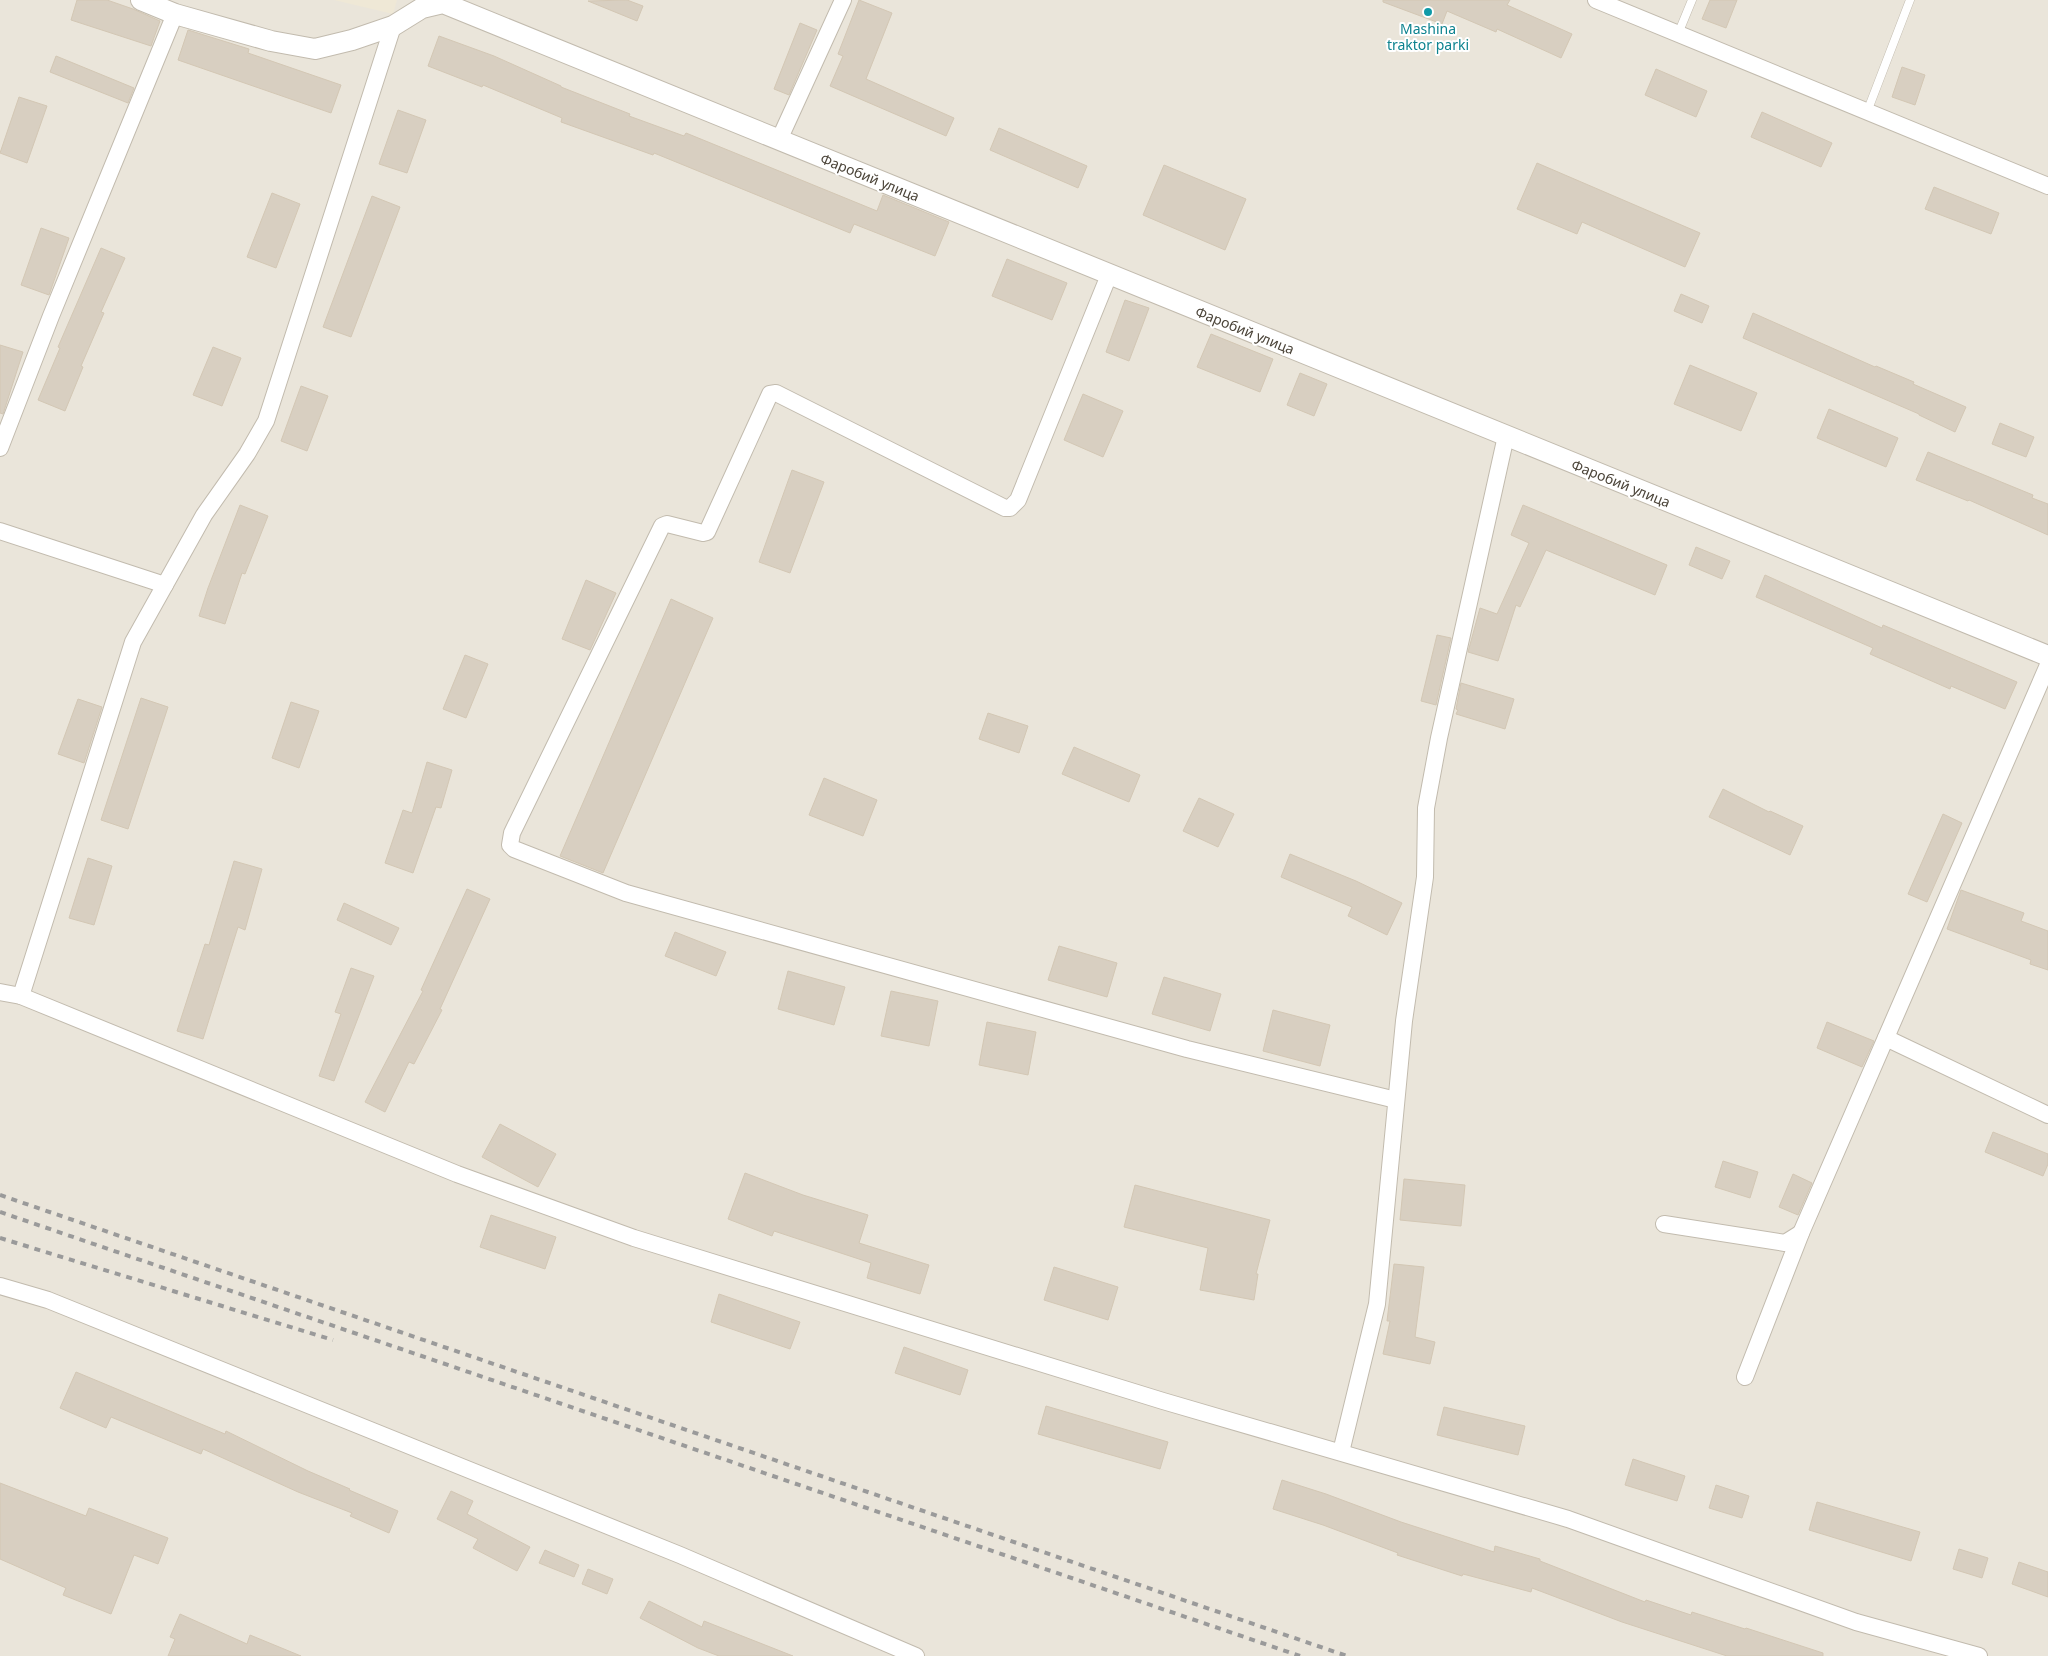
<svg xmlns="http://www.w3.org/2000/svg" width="2048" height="1656" viewBox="0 0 2048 1656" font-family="'Noto Sans',sans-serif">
<rect width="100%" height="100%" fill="#f6f3ec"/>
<rect fill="#eae5da" x="0" y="0" width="2048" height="1656"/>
<path fill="#efe8d6" d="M334,0H397L393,14Z"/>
<g fill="#d8cfc1" stroke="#d3c7b4">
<path d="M77,0H107L133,9L160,21L151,46L71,20Z"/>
<path d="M627,0L643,6L637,21L588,1Z"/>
<path d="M859,0L892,13L866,79L954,118L946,136L830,86L843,56L838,54Z"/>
<path d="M1383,0H1510L1507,5L1572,34L1561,58L1497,29L1496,32L1447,11L1442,24L1383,2Z"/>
<path d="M1710,0H1737L1726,28L1702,19Z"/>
<path d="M800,23L817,30L789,95L774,89Z"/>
<path d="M188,30L249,49L248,53L341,85L331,113L178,60Z"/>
<path d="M439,36L494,56L561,86V87L630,114L629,116L684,136L686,133L877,211L883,195L949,222L935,256L854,224L850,233L654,153L653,155L561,122L562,118L483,85L482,87L428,66Z"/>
<path d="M56,56L134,88L128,103L50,72Z"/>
<path d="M1902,67L1925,75L1915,105L1892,97Z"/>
<path d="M1656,69L1707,91L1696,117L1645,95Z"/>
<path d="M19,97L47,106L27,163L0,153Z"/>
<path d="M398,110L426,120L407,173L379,164Z"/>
<path d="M1762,112L1832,143L1821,167L1751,137Z"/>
<path d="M999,128L1087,166L1078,188L990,150Z"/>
<path d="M1537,163L1700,233L1685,267L1582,222L1577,234L1517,209Z"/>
<path d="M1164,165L1246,199L1225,250L1143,215Z"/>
<path d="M1934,187L1999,213L1991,234L1925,209Z"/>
<path d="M272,193L300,204L276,268L247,257Z"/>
<path d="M372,196L400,207L351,337L323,327Z"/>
<path d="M41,228L69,238L49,295L21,285Z"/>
<path d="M101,248L125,258L101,312L104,313L81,366L83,367L65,411L38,400L60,348L58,347Z"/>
<path d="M1007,259L1067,283L1052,320L992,296Z"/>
<path d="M1681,294L1709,306L1702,323L1674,311Z"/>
<path d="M1125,300L1149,308L1129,361L1106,352Z"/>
<path d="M1753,313L1875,367L1876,366L1914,382L1913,384L1966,407L1955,432L1919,415V414L1743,338Z"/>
<path d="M1211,334L1273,359L1260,392L1197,367Z"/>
<path d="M0,345L23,352L3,414L0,413Z"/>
<path d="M213,347L241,358L222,406L193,395Z"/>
<path d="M1690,365L1757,393L1741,431L1674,404Z"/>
<path d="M1300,373L1327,384L1314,416L1287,405Z"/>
<path d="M301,386L328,396L307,451L281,441Z"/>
<path d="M1083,394L1123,411L1103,457L1064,440Z"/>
<path d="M1829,409L1898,438L1886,467L1817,438Z"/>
<path d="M2000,423L2034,437L2026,457L1992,444Z"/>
<path d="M1928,452L2033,495L2032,498L2048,504V535L1969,500L1968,501L1916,480Z"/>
<path d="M792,470L824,482L790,573L759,562Z"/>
<path d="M240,505L268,516L245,574L242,573L225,624L199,616L208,588Z"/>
<path d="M1523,505L1667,565L1655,595L1546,550L1520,607L1516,605L1498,661L1468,652L1480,608L1497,614L1529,543L1511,535Z"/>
<path d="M1696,547L1730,561L1722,579L1689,565Z"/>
<path d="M1765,575L1882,628L1883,625L2017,682L2005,709L1951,686L1950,689L1870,654L1873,648L1756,597Z"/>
<path d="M586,580L616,593L590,650L562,639Z"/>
<path d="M671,599L713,618L603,873L560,856Z"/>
<path d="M1437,635L1451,638L1436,705L1421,701Z"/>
<path d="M465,655L488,664L466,718L443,709Z"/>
<path d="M1461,683L1514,699L1505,729L1456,714L1458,710L1456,709Z"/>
<path d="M141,698L168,707L128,829L101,820Z"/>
<path d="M78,699L102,707L84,763L58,754Z"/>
<path d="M291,702L319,711L299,768L272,758Z"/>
<path d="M988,713L1028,726L1019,753L979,739Z"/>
<path d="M1074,747L1140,775L1129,802L1062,774Z"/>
<path d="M427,762L452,770L441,808L436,807L413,873L385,863L403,810L412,813Z"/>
<path d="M824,778L877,800L863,836L809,815Z"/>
<path d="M1723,789L1769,812L1770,811L1803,826L1790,855L1709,817Z"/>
<path d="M1199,798L1234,814L1218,847L1183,831Z"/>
<path d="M1943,814L1962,823L1927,902L1908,894Z"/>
<path d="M1290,854L1356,881L1402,903L1387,935L1348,916L1352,907L1281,877Z"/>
<path d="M88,858L112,866L94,925L69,918Z"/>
<path d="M234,861L262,869L245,930L238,927L203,1039L177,1031L205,944L209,945Z"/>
<path d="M467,889L490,899L440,1009L442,1010L414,1064L409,1062L385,1112L365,1102L423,991L421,990Z"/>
<path d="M1961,890L2024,913L2021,921L2048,931V970L2030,964L2031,960L1947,929Z"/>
<path d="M344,903L399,928L391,945L337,920Z"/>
<path d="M675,932L726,952L716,976L665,956Z"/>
<path d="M1059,946L1117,963L1107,997L1048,980Z"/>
<path d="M351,968L374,976L334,1081L319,1076L341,1014L335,1012Z"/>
<path d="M788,971L845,987L834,1025L778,1009Z"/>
<path d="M1164,977L1221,994L1210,1031L1152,1014Z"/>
<path d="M891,991L938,1001L929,1046L881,1036Z"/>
<path d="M1273,1010L1330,1025L1320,1066L1263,1051Z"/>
<path d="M987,1022L1036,1032L1028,1075L979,1065Z"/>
<path d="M1827,1022L1874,1041L1862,1067L1817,1048Z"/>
<path d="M500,1124L556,1154L538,1187L482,1157Z"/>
<path d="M1993,1132L2048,1154V1164L2043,1176L1985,1152Z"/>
<path d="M1723,1161L1758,1172L1750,1198L1715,1187Z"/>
<path d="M745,1173L803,1195L868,1215L859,1243L929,1265L920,1294L867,1278L871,1263L774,1231L772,1236L728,1219Z"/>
<path d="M1793,1174L1812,1183L1798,1215L1779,1207Z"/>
<path d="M1404,1179L1465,1185L1461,1226L1400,1220Z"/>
<path d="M1135,1185L1270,1220L1256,1274H1258L1254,1300L1200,1290L1208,1248L1124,1227Z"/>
<path d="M491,1215L556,1237L545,1269L480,1247Z"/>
<path d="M1394,1264L1424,1267L1415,1337L1435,1342L1430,1364L1383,1354L1390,1321H1387Z"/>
<path d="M1054,1267L1118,1287L1108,1320L1044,1300Z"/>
<path d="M719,1294L800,1322L790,1349L711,1322Z"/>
<path d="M904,1347L968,1370L960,1395L895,1373Z"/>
<path d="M76,1372L225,1434L226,1431L308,1471L350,1489L349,1490L398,1511L389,1533L350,1516L352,1513L298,1492L203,1449L201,1454L111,1417L106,1428L60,1408Z"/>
<path d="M1046,1406L1168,1442L1160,1469L1038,1434Z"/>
<path d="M1444,1407L1525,1426L1518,1455L1437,1435Z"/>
<path d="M1633,1459L1685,1476L1677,1501L1625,1485Z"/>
<path d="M1282,1480L1326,1494L1401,1522L1494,1552L1495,1546L1540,1559V1561L1645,1602L1646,1600L1691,1615L1692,1612L1745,1629L1746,1628L1823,1653V1656H1727L1622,1622L1532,1588L1531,1592L1463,1574L1462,1576L1397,1555L1398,1553L1323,1525L1273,1509Z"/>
<path d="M0,1483L86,1516L89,1508L168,1538L158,1564L134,1555L111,1614L63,1595L66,1588L0,1559Z"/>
<path d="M1716,1485L1749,1496L1742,1518L1709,1508Z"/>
<path d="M451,1491L473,1501L467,1514L530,1547L517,1571L473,1548L478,1539L437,1519Z"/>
<path d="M1817,1502L1920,1532L1911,1561L1809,1530Z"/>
<path d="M1959,1549L1988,1558L1982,1578L1953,1569Z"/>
<path d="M545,1550L579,1565L574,1577L539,1563Z"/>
<path d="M2019,1562L2048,1572V1597L2012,1584Z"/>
<path d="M588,1569L613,1579L607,1594L582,1584Z"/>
<path d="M649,1601L702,1627L704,1621L793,1656H719L698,1648L640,1618Z"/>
<path d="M180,1614L247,1644L250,1635L301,1656H168L175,1639L170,1637Z"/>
</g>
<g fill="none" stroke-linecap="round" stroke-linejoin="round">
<defs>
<g id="service">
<path d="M1678,34L1692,0"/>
<path d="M1867,112L1910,0"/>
</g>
<g id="minor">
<path d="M1596,0L2048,186"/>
<path d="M779,140L843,0"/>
<path d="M1109,275L1018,500L1010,508H1005L776,393L770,394L707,532L703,533L667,524L662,526L512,833L510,845L514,849L626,893L1187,1049L1396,1100"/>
<path d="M0,448L51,316L175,14"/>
<path d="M0,531L165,585"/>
<path d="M0,992L21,996L457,1174L634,1238L1163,1401L1568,1519L1856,1622L1979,1656"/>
<path d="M21,996L133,642L204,515L247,454L266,421L393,26"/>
<path d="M1886,1038L2048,1115"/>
<path d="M1664,1224L1785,1243L1801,1233"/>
<path d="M0,1286L48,1300L680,1555L916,1656"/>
<path d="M1745,1377L1801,1233L2048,665"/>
<path d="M1341,1452L1377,1304L1404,1021L1425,877L1426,808L1439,738L1506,436"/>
</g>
<path id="tertiary" d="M141,0L175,14L271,41L315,49L352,40L393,26L422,8L443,3L2048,656"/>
</defs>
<use href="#service" stroke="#c2bbae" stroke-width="9"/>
<use href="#minor" stroke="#c2bbae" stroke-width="18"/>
<use href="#tertiary" stroke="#c2bbae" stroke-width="22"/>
<use href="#service" stroke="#fff" stroke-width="8"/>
<use href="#minor" stroke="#fff" stroke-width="16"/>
<use href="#tertiary" stroke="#fff" stroke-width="20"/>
<g stroke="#9a9a9a" stroke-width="4" stroke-dasharray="6 6" stroke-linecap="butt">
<path d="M0,1195L1347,1656"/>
<path d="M0,1212L1300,1656"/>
<path d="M0,1238L333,1340"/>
</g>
</g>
<circle fill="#0f9aa8" stroke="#fff" stroke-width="2" cx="1428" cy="12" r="5"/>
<g text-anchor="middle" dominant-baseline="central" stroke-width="4" stroke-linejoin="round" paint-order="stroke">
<g font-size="14" fill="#0d838f" stroke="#fff">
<text x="1428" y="28">Mashina<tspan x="1428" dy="16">traktor parki</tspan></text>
</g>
<g font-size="14" fill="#4b4439" stroke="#fff">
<text transform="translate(870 177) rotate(22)">Фаробий улица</text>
<text transform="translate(1245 330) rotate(22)">Фаробий улица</text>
<text transform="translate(1621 483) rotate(22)">Фаробий улица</text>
</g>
</g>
</svg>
